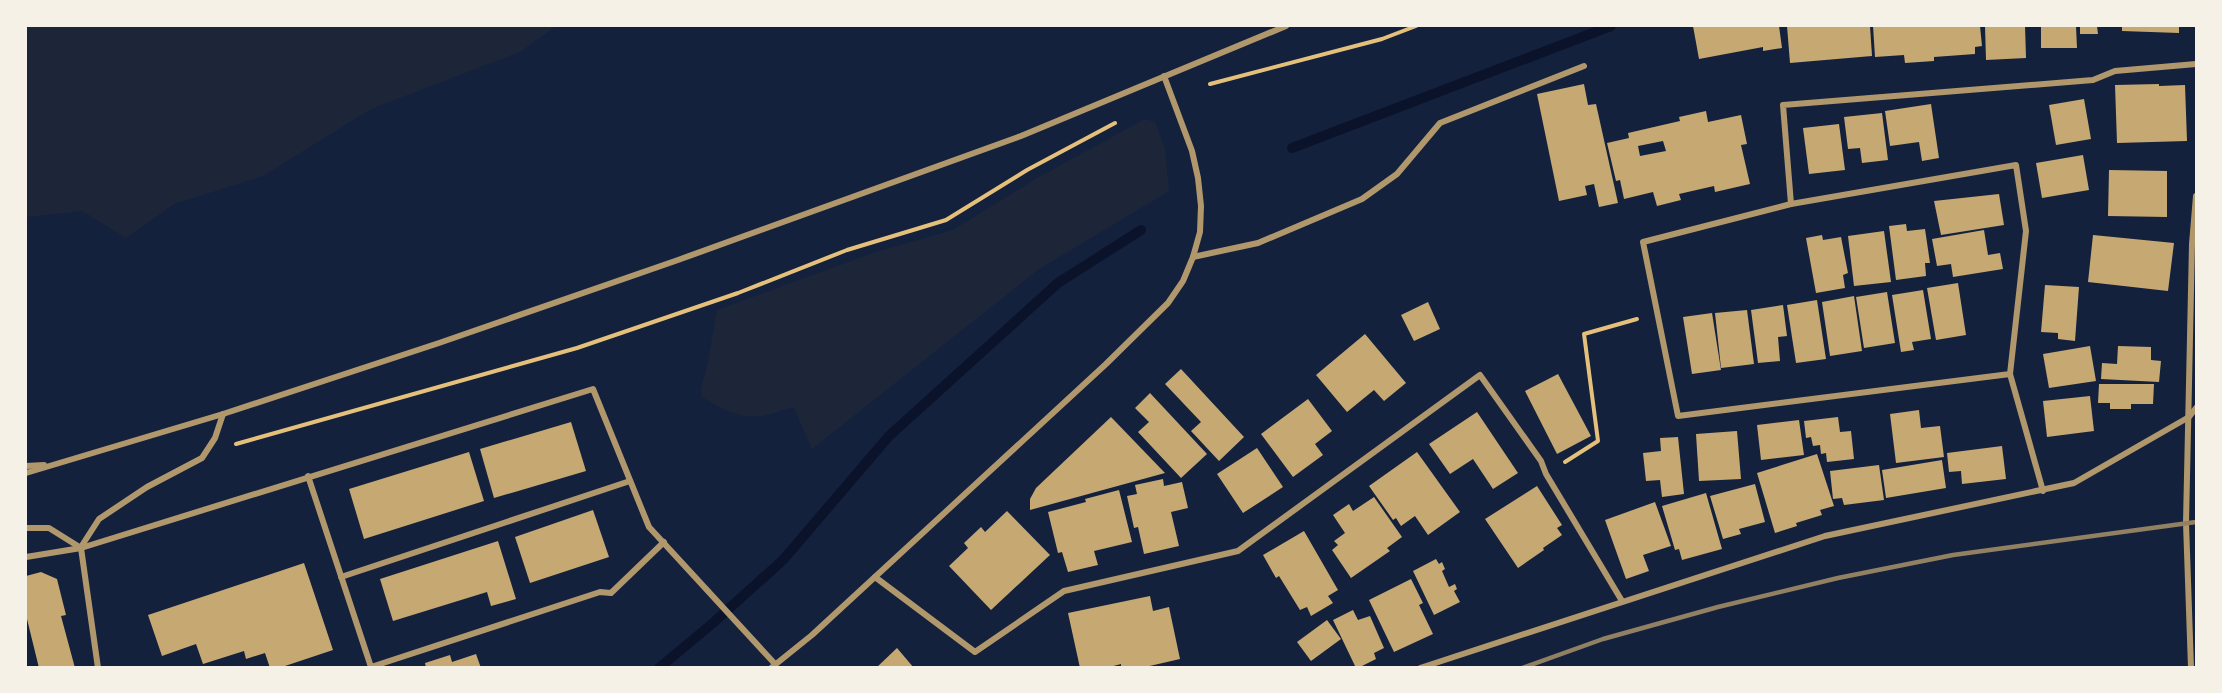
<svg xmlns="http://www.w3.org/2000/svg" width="2222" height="693" viewBox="0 0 2222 693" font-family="Raleway,sans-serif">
<rect width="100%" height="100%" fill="#14213d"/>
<g fill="#1d2539">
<path d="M26,26H556L520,52L371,109L263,176L174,204L126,238L82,211L26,217Z"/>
<path d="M1145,119L1155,122L1165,149L1169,191L1039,269L812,449L794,408C784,408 779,412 771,414C743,421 725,411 702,397L701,390L708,362L717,310L873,253L953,230L1037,178Z"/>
</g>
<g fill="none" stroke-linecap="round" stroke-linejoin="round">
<g stroke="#0b132b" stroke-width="10">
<path d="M1292,148L1611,26"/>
<path d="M659,668L713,623L783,560L889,436L1058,283L1141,230"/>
</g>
</g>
<g fill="#c6a872" fill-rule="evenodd">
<path d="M1693,26H1779L1782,48L1763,51V47L1699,59Z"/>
<path d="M1787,26H1870L1872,56L1790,63Z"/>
<path d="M1873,26H1980L1982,46L1975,47V54L1934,57V61L1905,63L1904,55L1875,57Z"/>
<path d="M1985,26H2025L2026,58L1986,60Z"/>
<path d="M2041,26H2076L2077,48H2041Z"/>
<path d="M2080,26H2097L2098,34H2080Z"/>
<path d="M2122,26H2179V33L2122,31Z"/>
<path d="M1584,84L1588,105L1596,104L1618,203L1599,207L1594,184L1585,186L1587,195L1559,201L1537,94Z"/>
<path d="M2159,84V86L2185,85L2187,141L2117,143L2115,85Z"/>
<path d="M2084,99L2091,139L2056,145L2049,105Z"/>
<path d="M1931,104L1939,158L1922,161L1919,142L1890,146L1885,111Z"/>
<path d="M1706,111L1708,122L1741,115L1747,144L1741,145L1750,184L1715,192L1714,186L1679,194L1681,200L1657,206L1653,192L1624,199L1620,180L1616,181L1607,143L1629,138L1628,133L1680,121L1679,117ZM1663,141L1666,151L1640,156L1638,146Z"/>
<path d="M1882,113L1888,160L1862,163L1860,148L1848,149L1844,117Z"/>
<path d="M1839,124L1845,170L1809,174L1803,128Z"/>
<path d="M2083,155L2089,190L2042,198L2036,163Z"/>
<path d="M2109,170L2167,171V217L2108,216Z"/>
<path d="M1999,194L2004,225L1941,235L1934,201Z"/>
<path d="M1906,224L1907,231L1925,229L1930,263H1925L1926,276L1896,280L1889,226Z"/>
<path d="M1984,230L1988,255L2000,253L2003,269L1953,277L1951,264L1937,266L1932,239Z"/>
<path d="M1884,231L1891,282L1854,286L1848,236Z"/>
<path d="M1822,235L1823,240L1841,237L1848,273L1843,275L1845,288L1816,293L1806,238Z"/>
<path d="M2093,235L2174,243L2168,291L2088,282Z"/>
<path d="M1958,283L1966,335L1936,340L1927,288Z"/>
<path d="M2045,285L2079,287L2075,341L2058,339V333L2041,332Z"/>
<path d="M1923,290L1931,339L1912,342L1914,350L1901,352L1892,295Z"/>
<path d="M1887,292L1895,343L1864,348L1856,297Z"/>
<path d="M1854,296L1862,351L1830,356L1822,302Z"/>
<path d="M1817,300L1826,359L1796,363L1787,305Z"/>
<path d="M1428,302L1440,329L1414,341L1401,315Z"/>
<path d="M1783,305L1787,336L1778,337L1780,361L1758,363L1751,310Z"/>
<path d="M1747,310L1754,364L1721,368L1715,313Z"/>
<path d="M1712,313L1721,370L1692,374L1683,317Z"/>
<path d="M1365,334L1406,383L1384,401L1374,390L1347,412L1316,375Z"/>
<path d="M2090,346L2096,381L2049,388L2043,354Z"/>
<path d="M2118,346L2151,347V360L2161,361L2159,382L2101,379L2102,363L2117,364Z"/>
<path d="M1181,369L1244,437L1219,461L1191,431L1201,422L1165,384Z"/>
<path d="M1558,374L1591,436L1557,454L1525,391Z"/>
<path d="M2099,384H2154L2153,404H2131V409H2110V403H2098Z"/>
<path d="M1150,393L1207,454L1181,478L1138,432L1149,422L1135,408Z"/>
<path d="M2090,396L2094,431L2047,437L2043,401Z"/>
<path d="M1308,399L1332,431L1315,444L1323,455L1293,477L1261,434Z"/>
<path d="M1919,410L1921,428L1940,426L1944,457L1896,463L1890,414Z"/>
<path d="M1477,412L1518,473L1493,489L1473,459L1450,474L1429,444Z"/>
<path d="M1111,417L1165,473L1030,510V499L1036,488Z"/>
<path d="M1838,417L1840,432L1851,431L1854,459L1827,462L1826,453L1821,454L1820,445L1813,446L1811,437L1806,438L1804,421Z"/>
<path d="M1799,420L1804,455L1761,460L1757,425Z"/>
<path d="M571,422L586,471L494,498L480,449Z"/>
<path d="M1737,431L1741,479L1699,481L1696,434Z"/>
<path d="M1678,437L1684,494L1662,497L1660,480L1646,481L1643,453L1661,451L1660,438Z"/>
<path d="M2002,446L2006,479L1962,484L1961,471L1949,472L1947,453Z"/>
<path d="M1257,448L1283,487L1243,513L1217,474Z"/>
<path d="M469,452L484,501L364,539L349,489Z"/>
<path d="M1417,452L1460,512L1428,535L1415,516L1401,526L1396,518L1393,520L1369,486Z"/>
<path d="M1817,454L1834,506L1820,510L1822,515L1796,523L1797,526L1775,533L1757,473Z"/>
<path d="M1942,460L1946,488L1886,498L1882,470Z"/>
<path d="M1879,465L1884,500L1844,505L1842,498L1833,499L1830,471Z"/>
<path d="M1163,479L1164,486L1182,482L1188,508L1171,512L1179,546L1144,554L1138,527L1134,528L1127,496L1137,494L1135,485Z"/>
<path d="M1755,484L1765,522L1739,529L1741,534L1723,539L1710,496Z"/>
<path d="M1537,486L1562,525L1557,528L1562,535L1543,548L1544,550L1518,568L1485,519Z"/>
<path d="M1119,490L1132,542L1094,551L1098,565L1068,572L1062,552L1058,553L1048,512L1086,502L1085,499Z"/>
<path d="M1706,493L1722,549L1682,560L1679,549L1675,550L1662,506Z"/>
<path d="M1374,497L1402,537L1387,548L1390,551L1351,578L1332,550L1338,545L1334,541L1345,533L1333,515L1349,504L1353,511Z"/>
<path d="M1655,502L1671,546L1643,555L1649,571L1626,579L1605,520Z"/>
<path d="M593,510L609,557L530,583L515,537Z"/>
<path d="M1007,511L1050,555L991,610L949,566L968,548L964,543L981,527L985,532Z"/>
<path d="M1304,531L1338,590L1328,596L1333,603L1311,616L1307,607L1300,610L1279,576L1276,578L1263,555Z"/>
<path d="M498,541L516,599L491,606L487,592L393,621L380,579Z"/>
<path d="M1436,559L1439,564L1442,562L1445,569L1442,571L1449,587L1455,584L1457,589L1454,591L1460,602L1434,615L1413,571Z"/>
<path d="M304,563L333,650L279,668H270L265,653L246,659L244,651L203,664L196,644L162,656L148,615Z"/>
<path d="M41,572L57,579L66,615L61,616L75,668H39L26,615V576Z"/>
<path d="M1411,579L1423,603L1419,605L1433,634L1394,652L1369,600Z"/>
<path d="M1150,596L1153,611L1169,607L1180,659L1141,668H1121V664L1106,668H1080L1068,613Z"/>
<path d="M1353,610L1358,620L1370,616L1384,648L1374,653L1376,659L1358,668H1356L1333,620Z"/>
<path d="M1327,620L1341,639L1311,661L1297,642Z"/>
<path d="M897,648L914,668H876Z"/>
<path d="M476,654L481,668H426L425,663L450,655L452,662Z"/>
</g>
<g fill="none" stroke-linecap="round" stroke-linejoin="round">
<g stroke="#e5c07b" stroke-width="4">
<path d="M1210,84L1382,39L1416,26"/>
<path d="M236,444L577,348L738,293L847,250L946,220L1027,170L1115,123"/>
<path d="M1565,462L1598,441L1584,334L1637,319"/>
</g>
<g stroke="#b1986c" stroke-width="6">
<path d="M1791,204L1783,105L2093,80L2115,71L2196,64"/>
<path d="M1193,257L1258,243L1362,199L1397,174L1440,123L1584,66"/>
<path d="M2010,374L2026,231L2016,165L1791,204L1643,242L1678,416L2010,374L2043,491"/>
<path d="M26,466L44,465"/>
<path d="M26,473L223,414L439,343L678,260L1021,136L1286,26"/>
<path d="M308,476L371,667L600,592L611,593L664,542"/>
<path d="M26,528H49L81,548L98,668"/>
<path d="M81,547L99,519L147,487L202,458L215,438L223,414"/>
<path d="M26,557L81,548L593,389L649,527L775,664"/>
<path d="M341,577L630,481"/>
<path d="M875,577L975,652L1064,591L1238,551L1480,375L1541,461L1546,474L1622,601"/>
<path d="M771,668L812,635L1106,364L1168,303L1183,281L1193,257L1200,232L1201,206L1198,178L1192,151L1164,76"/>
<path d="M1420,668L1825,536L2074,483L2189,417L2196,408"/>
<path d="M2191,668L2186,523L2192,244L2196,196"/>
</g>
<path stroke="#918062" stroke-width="4.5" d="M1522,668L1603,639L1718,607L1838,578L1953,555L2196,522"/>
</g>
<rect width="2222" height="693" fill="none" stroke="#f6f1e7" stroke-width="54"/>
</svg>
